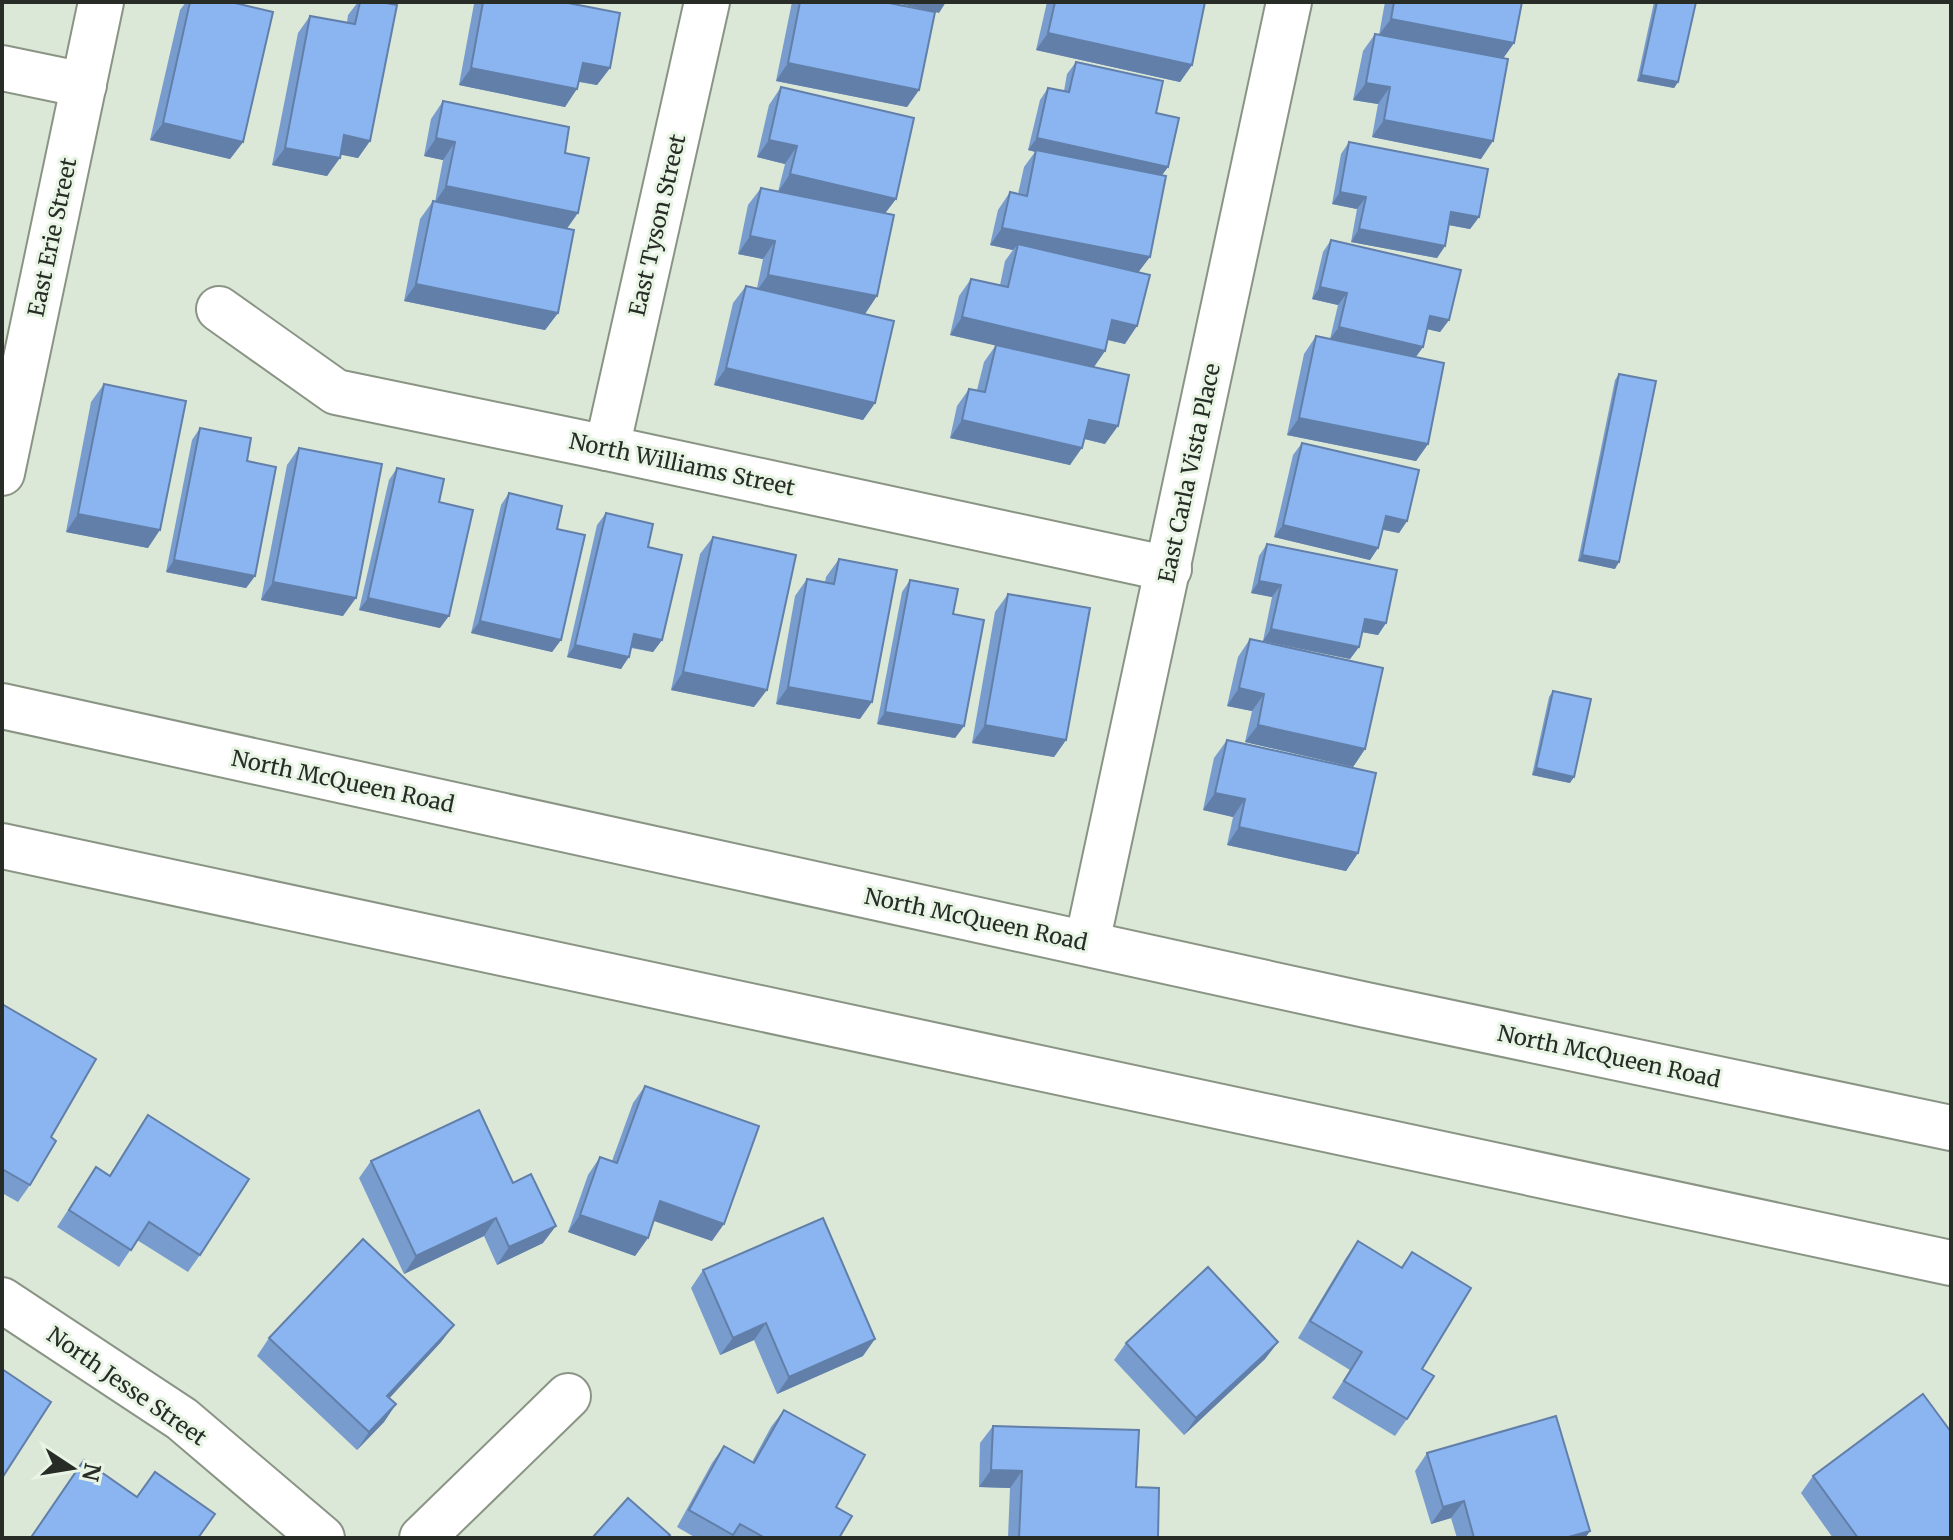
<svg xmlns="http://www.w3.org/2000/svg" width="1953" height="1540" viewBox="0 0 1953 1540" font-family="Merriweather,serif">
<rect width="100%" height="100%" fill="#dbe7d7"/>
<g fill="none" stroke-linecap="round" stroke-linejoin="round">
<defs>
<g id="street">
<path d="M2,68L84,85"/>
<path d="M219,309L336,392L607,448L1169,569"/>
<path d="M607,448L707,2"/>
<path d="M1087,943L1289,2"/>
<path d="M2,1300L182,1419L322,1538"/>
<path d="M422,1538L568,1396"/>
</g>
<g id="secondary">
<path d="M2,473L101,2"/>
<path d="M2,706L1366,1005L1951,1128"/>
<path d="M2,846L1951,1263"/>
</g>
</defs>
<use href="#street" stroke="#8a9485" stroke-width="48"/>
<use href="#secondary" stroke="#8a9485" stroke-width="48"/>
<use href="#street" stroke="#fff" stroke-width="44"/>
<use href="#secondary" stroke="#fff" stroke-width="44"/>
</g>
<g fill="#789cce">
<path d="M186,2H231L243,142L230,159L150,140L180,10Z"/>
<path d="M358,2H381L370,141L358,158L340,154L327,176L272,165L298,33L310,16L347,23L348,15Z"/>
<path d="M476,2H563L610,68L597,85L579,82L565,107L459,85L474,4Z"/>
<path d="M792,2H884L919,90L907,107L776,81Z"/>
<path d="M1047,2H1205L1192,65L1180,82L1036,50Z"/>
<path d="M1385,2H1522L1514,43L1503,58L1481,159L1372,137L1378,104L1353,100L1363,51L1375,34L1379,35Z"/>
<path d="M1654,2H1696L1678,82L1674,88L1637,81Z"/>
<path d="M1076,62L1156,113L1168,167L1162,175L1138,273L1125,344L1108,340L1105,351L1094,367L1105,444L1084,439L1070,465L950,438L957,406L969,389L977,390L984,362L996,345L950,335L959,296L971,279L1000,285L1005,261L1013,250L990,245L998,210L1010,192L1018,194L1024,167L1035,152L1028,150L1040,100L1048,88L1064,91L1067,74Z"/>
<path d="M781,87L896,199L885,213L865,314L875,403L863,420L714,385L733,303L746,286L757,288L763,259L738,254L748,205L761,188L778,192L785,164L757,157L769,105Z"/>
<path d="M443,101L565,153L567,228L558,313L545,330L404,301L420,219L433,201L435,202L443,160L424,156L431,119Z"/>
<path d="M1349,142L1479,217L1470,229L1449,225L1445,246L1437,258L1351,242L1357,209L1332,204L1341,154Z"/>
<path d="M1331,240L1449,320L1440,332L1427,329L1423,347L1416,357L1428,444L1416,461L1287,435L1304,354L1316,336L1330,339L1338,305L1312,299L1323,252Z"/>
<path d="M1619,374L1615,569L1578,561L1615,380Z"/>
<path d="M104,384L148,548L66,532L91,402Z"/>
<path d="M200,428L247,461L255,576L246,588L166,572L192,440Z"/>
<path d="M1302,443L1407,521L1399,533L1383,530L1378,548L1370,560L1274,537L1293,455Z"/>
<path d="M299,448L343,616L261,600L287,465Z"/>
<path d="M397,468L439,502L440,628L359,610L389,480Z"/>
<path d="M509,493L557,529L561,640L552,652L471,633L501,505Z"/>
<path d="M606,513L648,547L662,640L653,652L631,648L621,669L567,657L597,525Z"/>
<path d="M713,537L754,707L671,690L700,554Z"/>
<path d="M1267,544L1386,623L1378,635L1362,632L1359,647L1350,659L1263,641L1272,597L1251,593L1259,556Z"/>
<path d="M839,559L860,719L776,704L795,596L807,579L825,582L826,577Z"/>
<path d="M910,580L953,614L964,726L955,738L877,724L902,592Z"/>
<path d="M1008,594L1066,740L1054,757L972,743L995,612Z"/>
<path d="M1250,639L1365,749L1353,767L1245,742L1252,711L1227,706L1238,657Z"/>
<path d="M1553,691L1570,783L1532,775L1549,697Z"/>
<path d="M1227,740L1358,853L1346,871L1227,845L1233,817L1203,810L1214,758Z"/>
<path d="M2,1004L51,1137L30,1185L18,1202L2,1193Z"/>
<path d="M645,1086L712,1241L654,1220L648,1238L635,1256L568,1232L588,1175L600,1157L612,1161L633,1103Z"/>
<path d="M148,1115L200,1255L188,1272L137,1240L119,1267L57,1227L96,1167L109,1176Z"/>
<path d="M371,1161L513,1183L543,1243L497,1265L484,1236L404,1274L359,1178Z"/>
<path d="M1358,1241L1401,1267L1412,1252L1422,1369L1407,1419L1395,1436L1332,1398L1350,1370L1298,1338L1346,1258Z"/>
<path d="M703,1270L863,1356L777,1394L754,1340L720,1355L691,1288Z"/>
<path d="M454,1325L441,1342L389,1398L396,1404L384,1422L357,1450L257,1356L269,1338Z"/>
<path d="M1278,1342L1265,1359L1184,1435L1114,1360L1126,1343Z"/>
<path d="M784,1410L836,1507L839,1538H696L677,1527L712,1463L724,1446L752,1462L771,1427Z"/>
<path d="M993,1426L1136,1487L1158,1538H1008L1010,1488L979,1487L980,1443Z"/>
<path d="M1427,1453L1590,1531L1585,1538H1457L1451,1518L1431,1524L1415,1471Z"/>
<path d="M1813,1476L1951,1538H1833L1801,1493Z"/>
</g>
<g fill="#617fa8">
<path d="M892,2H946L939,13Z"/>
<path d="M1391,19L1514,43L1502,60L1378,36Z"/>
<path d="M1048,33L1192,65L1180,82L1036,50Z"/>
<path d="M583,63L610,68L597,85L571,80Z"/>
<path d="M788,63L919,90L907,107L776,81Z"/>
<path d="M471,68L577,89L565,107L459,85Z"/>
<path d="M1641,75L1678,82L1674,88L1637,81Z"/>
<path d="M1366,83L1390,87L1378,104L1353,100Z"/>
<path d="M1384,120L1493,141L1481,159L1372,137Z"/>
<path d="M163,123L243,142L230,159L150,140Z"/>
<path d="M344,135L370,141L358,158L332,153Z"/>
<path d="M436,138L455,142L443,160L424,156Z"/>
<path d="M1037,138L1168,167L1159,179L1028,150Z"/>
<path d="M769,140L797,146L785,164L757,157Z"/>
<path d="M285,148L340,158L327,176L272,165Z"/>
<path d="M790,174L896,199L883,216L778,192Z"/>
<path d="M446,186L578,213L566,230L434,204Z"/>
<path d="M1340,192L1366,197L1357,209L1332,204Z"/>
<path d="M1451,212L1479,217L1470,229L1443,224Z"/>
<path d="M1002,228L1150,257L1137,274L1018,244L1013,250L990,245Z"/>
<path d="M1359,229L1445,246L1437,258L1351,242Z"/>
<path d="M750,236L775,241L763,259L738,254Z"/>
<path d="M768,275L877,296L865,314L756,292Z"/>
<path d="M416,284L558,313L545,330L404,301Z"/>
<path d="M1320,287L1347,293L1338,305L1312,299Z"/>
<path d="M1430,316L1449,320L1440,332L1422,328Z"/>
<path d="M962,317L1105,351L1093,368L950,335Z"/>
<path d="M1112,320L1137,326L1125,344L1100,338Z"/>
<path d="M1339,327L1423,347L1414,359L1330,339Z"/>
<path d="M726,368L875,403L863,420L714,385Z"/>
<path d="M1299,418L1428,444L1416,461L1287,435Z"/>
<path d="M962,420L1082,448L1070,465L950,438Z"/>
<path d="M1089,420L1118,426L1105,444L1077,437Z"/>
<path d="M78,514L160,530L148,548L66,532Z"/>
<path d="M1386,516L1407,521L1399,533L1377,528Z"/>
<path d="M1283,525L1378,548L1370,560L1274,537Z"/>
<path d="M1582,555L1619,562L1615,569L1578,561Z"/>
<path d="M174,560L255,576L246,588L166,572Z"/>
<path d="M1259,581L1281,585L1272,597L1251,593Z"/>
<path d="M273,582L356,598L343,616L261,600Z"/>
<path d="M368,598L449,616L440,628L359,610Z"/>
<path d="M1365,619L1386,623L1378,635L1356,631Z"/>
<path d="M480,621L561,640L552,652L471,633Z"/>
<path d="M1271,629L1359,647L1350,659L1263,641Z"/>
<path d="M634,634L662,640L653,652L626,646Z"/>
<path d="M575,645L629,657L621,669L567,657Z"/>
<path d="M683,672L767,690L754,707L671,690Z"/>
<path d="M788,687L872,702L860,719L776,704Z"/>
<path d="M1239,688L1264,694L1252,711L1227,706Z"/>
<path d="M885,712L964,726L955,738L877,724Z"/>
<path d="M985,725L1066,740L1054,757L972,743Z"/>
<path d="M1258,725L1365,749L1353,767L1245,742Z"/>
<path d="M1536,768L1574,777L1570,783L1532,775Z"/>
<path d="M1215,793L1245,799L1233,817L1203,810Z"/>
<path d="M1239,827L1358,853L1346,871L1227,845Z"/>
<path d="M660,1201L724,1224L712,1241L648,1219Z"/>
<path d="M580,1215L648,1238L635,1256L568,1232Z"/>
<path d="M496,1218L484,1236L404,1274L416,1256Z"/>
<path d="M556,1226L543,1243L497,1265L509,1247Z"/>
<path d="M766,1323L754,1340L720,1355L733,1338Z"/>
<path d="M454,1325L441,1342L375,1414L387,1396Z"/>
<path d="M875,1339L863,1356L777,1394L789,1377Z"/>
<path d="M1278,1342L1265,1359L1184,1435L1196,1418Z"/>
<path d="M396,1404L384,1422L357,1450L369,1432Z"/>
<path d="M991,1470L1022,1471L1010,1488L979,1487Z"/>
<path d="M1464,1501L1451,1518L1431,1524L1443,1507Z"/>
<path d="M1590,1531L1585,1538H1565Z"/>
</g>
<g fill="#8bb5f0" stroke="#617fa8" stroke-width="2">
<path d="M190,2H231L273,12L243,142L163,123Z"/>
<path d="M360,2H381L397,5L370,141L344,135L340,158L285,148L310,16L355,24Z"/>
<path d="M483,2H563L620,13L610,68L583,63L577,89L471,68Z"/>
<path d="M800,2H884L935,12L919,90L788,63Z"/>
<path d="M1055,2H1205L1192,65L1048,33Z"/>
<path d="M1394,2H1522L1514,43L1391,19Z"/>
<path d="M1657,2H1696L1678,82L1641,75Z"/>
<path d="M1375,34L1508,59L1493,141L1384,120L1390,87L1366,83Z"/>
<path d="M1076,62L1163,81L1156,113L1179,118L1168,167L1037,138L1048,88L1069,92Z"/>
<path d="M781,87L914,118L896,199L790,174L797,146L769,140Z"/>
<path d="M443,101L569,127L565,153L589,158L578,213L446,186L455,142L436,138Z"/>
<path d="M1349,142L1488,169L1479,217L1451,212L1445,246L1359,229L1366,197L1340,192Z"/>
<path d="M1036,150L1166,176L1150,257L1002,228L1010,192L1027,196Z"/>
<path d="M761,188L894,215L877,296L768,275L775,241L750,236Z"/>
<path d="M433,201L574,230L558,313L416,284Z"/>
<path d="M1331,240L1461,270L1449,320L1430,316L1423,347L1339,327L1347,293L1320,287Z"/>
<path d="M1018,244L1150,275L1137,326L1112,320L1105,351L962,317L971,279L1008,287Z"/>
<path d="M746,286L894,321L875,403L726,368Z"/>
<path d="M1316,336L1444,363L1428,444L1299,418Z"/>
<path d="M996,345L1129,375L1118,426L1089,420L1082,448L962,420L969,389L985,392Z"/>
<path d="M1619,374L1656,381L1619,562L1582,555Z"/>
<path d="M104,384L186,401L160,530L78,514Z"/>
<path d="M200,428L251,438L247,461L276,467L255,576L174,560Z"/>
<path d="M1302,443L1419,470L1407,521L1386,516L1378,548L1283,525Z"/>
<path d="M299,448L382,464L356,598L273,582Z"/>
<path d="M397,468L444,479L439,502L473,510L449,616L368,598Z"/>
<path d="M509,493L562,506L557,529L585,535L561,640L480,621Z"/>
<path d="M606,513L653,524L648,547L682,555L662,640L634,634L629,657L575,645Z"/>
<path d="M713,537L796,555L767,690L683,672Z"/>
<path d="M1267,544L1397,570L1386,623L1365,619L1359,647L1271,629L1281,585L1259,581Z"/>
<path d="M839,559L897,570L872,702L788,687L807,579L834,584Z"/>
<path d="M910,580L958,589L953,614L984,620L964,726L885,712Z"/>
<path d="M1008,594L1090,608L1066,740L985,725Z"/>
<path d="M1250,639L1383,668L1365,749L1258,725L1264,694L1239,688Z"/>
<path d="M1553,691L1591,699L1574,777L1536,768Z"/>
<path d="M1227,740L1376,773L1358,853L1239,827L1245,799L1215,793Z"/>
<path d="M2,1004L96,1059L51,1137L56,1141L30,1185L2,1169Z"/>
<path d="M645,1086L759,1126L724,1224L660,1201L648,1238L580,1215L600,1157L617,1163Z"/>
<path d="M479,1110L513,1183L531,1174L556,1226L509,1247L496,1218L416,1256L371,1161Z"/>
<path d="M148,1115L249,1179L200,1255L149,1222L131,1250L69,1210L96,1167L110,1176Z"/>
<path d="M823,1218L875,1339L789,1377L766,1323L733,1338L703,1270Z"/>
<path d="M363,1239L454,1325L387,1396L396,1404L369,1432L269,1338Z"/>
<path d="M1358,1241L1402,1268L1412,1252L1471,1288L1422,1369L1434,1376L1407,1419L1344,1381L1362,1352L1310,1321Z"/>
<path d="M1208,1267L1278,1342L1196,1418L1126,1343Z"/>
<path d="M2,1369L51,1402L2,1478Z"/>
<path d="M1923,1394L1951,1432V1538H1858L1813,1476Z"/>
<path d="M784,1410L865,1455L836,1507L852,1516L839,1538H765L740,1524L733,1535L689,1510L724,1446L754,1463Z"/>
<path d="M1556,1416L1590,1531L1565,1538H1474L1464,1501L1443,1507L1427,1453Z"/>
<path d="M993,1426L1139,1430L1136,1487L1159,1488L1158,1538H1019L1022,1471L991,1470Z"/>
<path d="M84,1460L137,1497L155,1472L215,1514L198,1538H35L32,1536Z"/>
<path d="M628,1498L670,1535L667,1538H592Z"/>
</g>
<g text-anchor="middle" dominant-baseline="central" stroke-width="6" stroke-linejoin="round" paint-order="stroke">
<g font-size="22" fill="#282c26" stroke="#e8f4e4">
<text transform="translate(657 225) rotate(-77)">East Tyson Street</text>
<text transform="translate(52 237) rotate(-78)">East Erie Street</text>
<text transform="translate(682 464) rotate(12)">North Williams Street</text>
<text transform="translate(1189 473) rotate(-78)">East Carla Vista Place</text>
<text transform="translate(343 781) rotate(12)">North McQueen Road</text>
<text transform="translate(976 919) rotate(12)">North McQueen Road</text>
<text transform="translate(1609 1056) rotate(12)">North McQueen Road</text>
<text transform="translate(127 1386) rotate(35)">North Jesse Street</text>
</g>
</g>
<rect width="1953" height="1540" fill="none" stroke="#282c26" stroke-width="8"/>
<g transform="translate(72 1468) rotate(102)" stroke="#e8f4e4" stroke-width="6" paint-order="stroke">
<path d="M0-6L14 30L0 20L-14 30Z" fill="#282c26"/>
<text y="-12" font-size="22" font-weight="bold" text-anchor="middle" fill="#282c26">N</text>
</g>
</svg>
